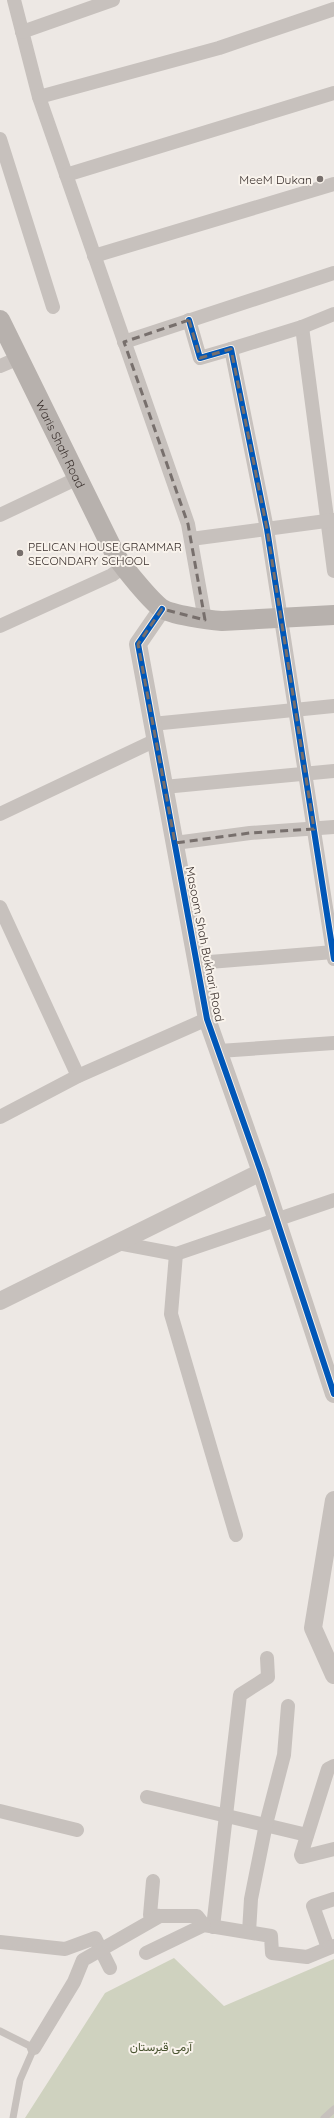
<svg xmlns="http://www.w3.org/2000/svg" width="334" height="2118" viewBox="0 0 334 2118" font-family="Quicksand,Vazirmatn,sans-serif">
<rect width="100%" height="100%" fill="#ede8e4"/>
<path fill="#cfd2bf" d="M174,1958L224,2006L334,1959V2118H25L105,1993Z"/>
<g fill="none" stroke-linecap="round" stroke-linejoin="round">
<g stroke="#c7c1bd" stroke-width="7">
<path d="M0,2031L34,2048L20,2080L13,2118"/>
<path d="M324,2118L334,2109"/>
</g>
<g stroke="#c7c1bd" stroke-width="14">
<path d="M14,0L39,97L188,524L205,620"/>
<path d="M22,32L113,0"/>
<path d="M39,97L219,48L334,9"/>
<path d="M0,139L53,307"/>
<path d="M66,175L334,93"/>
<path d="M94,256L334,184"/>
<path d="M189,320L200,358L231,349L267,529L334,959"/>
<path d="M302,327L334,571"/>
<path d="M124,342L334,273"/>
<path d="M231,349L302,327L334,314"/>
<path d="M0,366L19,358"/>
<path d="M0,515L78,478"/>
<path d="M191,539L334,520"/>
<path d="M0,626L112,575L123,567"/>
<path d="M152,724L334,706"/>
<path d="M164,787L334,771"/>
<path d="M0,814L156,740"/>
<path d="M175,843L250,833L334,827"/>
<path d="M0,907L78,1076"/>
<path d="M197,963L334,952"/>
<path d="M219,1051L334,1043"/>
<path d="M0,1117L78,1076L207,1019"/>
<path d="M118,1243L176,1254L334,1200"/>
<path d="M176,1254L171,1314L236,1535"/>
<path d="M334,1766L328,1769L301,1855L302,1857L334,1849"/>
<path d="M147,1797L307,1835"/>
<path d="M0,1811L77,1830"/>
<path d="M153,1881L150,1915L160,1916"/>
<path d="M213,1927L240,1695L268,1677L267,1658"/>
<path d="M249,1932L251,1899L266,1824L284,1755L288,1706"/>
<path d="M0,1942L65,1949L95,1938L110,1968"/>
<path d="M328,1948L313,1906L334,1899"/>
<path d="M146,1953L204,1925L271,1936L272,1953L307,1957L334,1946"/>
<path d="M34,2048L74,1982L83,1960L160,1916H197L204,1925"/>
</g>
<g stroke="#c7c1bd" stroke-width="18">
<path d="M162,609L138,644L207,1019L261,1172L334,1394"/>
<path d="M0,1301L261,1172"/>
<path d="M334,1500L313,1628L334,1675"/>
</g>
<path stroke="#b7b1ad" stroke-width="20" id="s1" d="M0,320L116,556C124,568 150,600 161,608C171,615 209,620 222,621L334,615"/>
<defs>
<g id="cycleway">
<path d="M189,320L200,358L231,349L267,529L334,959"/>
<path d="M162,609L138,644L207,1019L261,1172L334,1394"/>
</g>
</defs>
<use href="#cycleway" stroke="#f9f3ec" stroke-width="8"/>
<use href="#cycleway" stroke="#0057b8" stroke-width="6"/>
</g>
<path fill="none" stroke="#776f6c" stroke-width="3" stroke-dasharray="8 5" stroke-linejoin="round" d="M189,320L200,358L231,349L267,529L314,829L250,833L175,843L138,644L162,609L205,620L188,524L124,342Z"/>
<g fill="#776f6c" stroke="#f9f3ec" stroke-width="1.5">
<circle cx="320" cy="179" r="4"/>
<circle cx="20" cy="553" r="4"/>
</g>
<g text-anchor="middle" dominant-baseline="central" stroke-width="4" stroke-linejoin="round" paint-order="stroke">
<g font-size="12" fill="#382e2b" stroke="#f9f3ec" text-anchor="end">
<text x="312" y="179">MeeM Dukan</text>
<text x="28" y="546" text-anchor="start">PELICAN HOUSE GRAMMAR<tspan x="28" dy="14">SECONDARY SCHOOL</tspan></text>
</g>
<g font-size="12" fill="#382e2b" stroke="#f9f3ec">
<text stroke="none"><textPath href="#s1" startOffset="138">Waris Shah Road</textPath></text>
<text transform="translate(205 944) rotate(79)">Masoom Shah Bukhari Road</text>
</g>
<g font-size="12" fill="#495430" stroke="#f9f3ec">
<text x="161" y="2046">آرمی قبرستان</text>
</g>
</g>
</svg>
